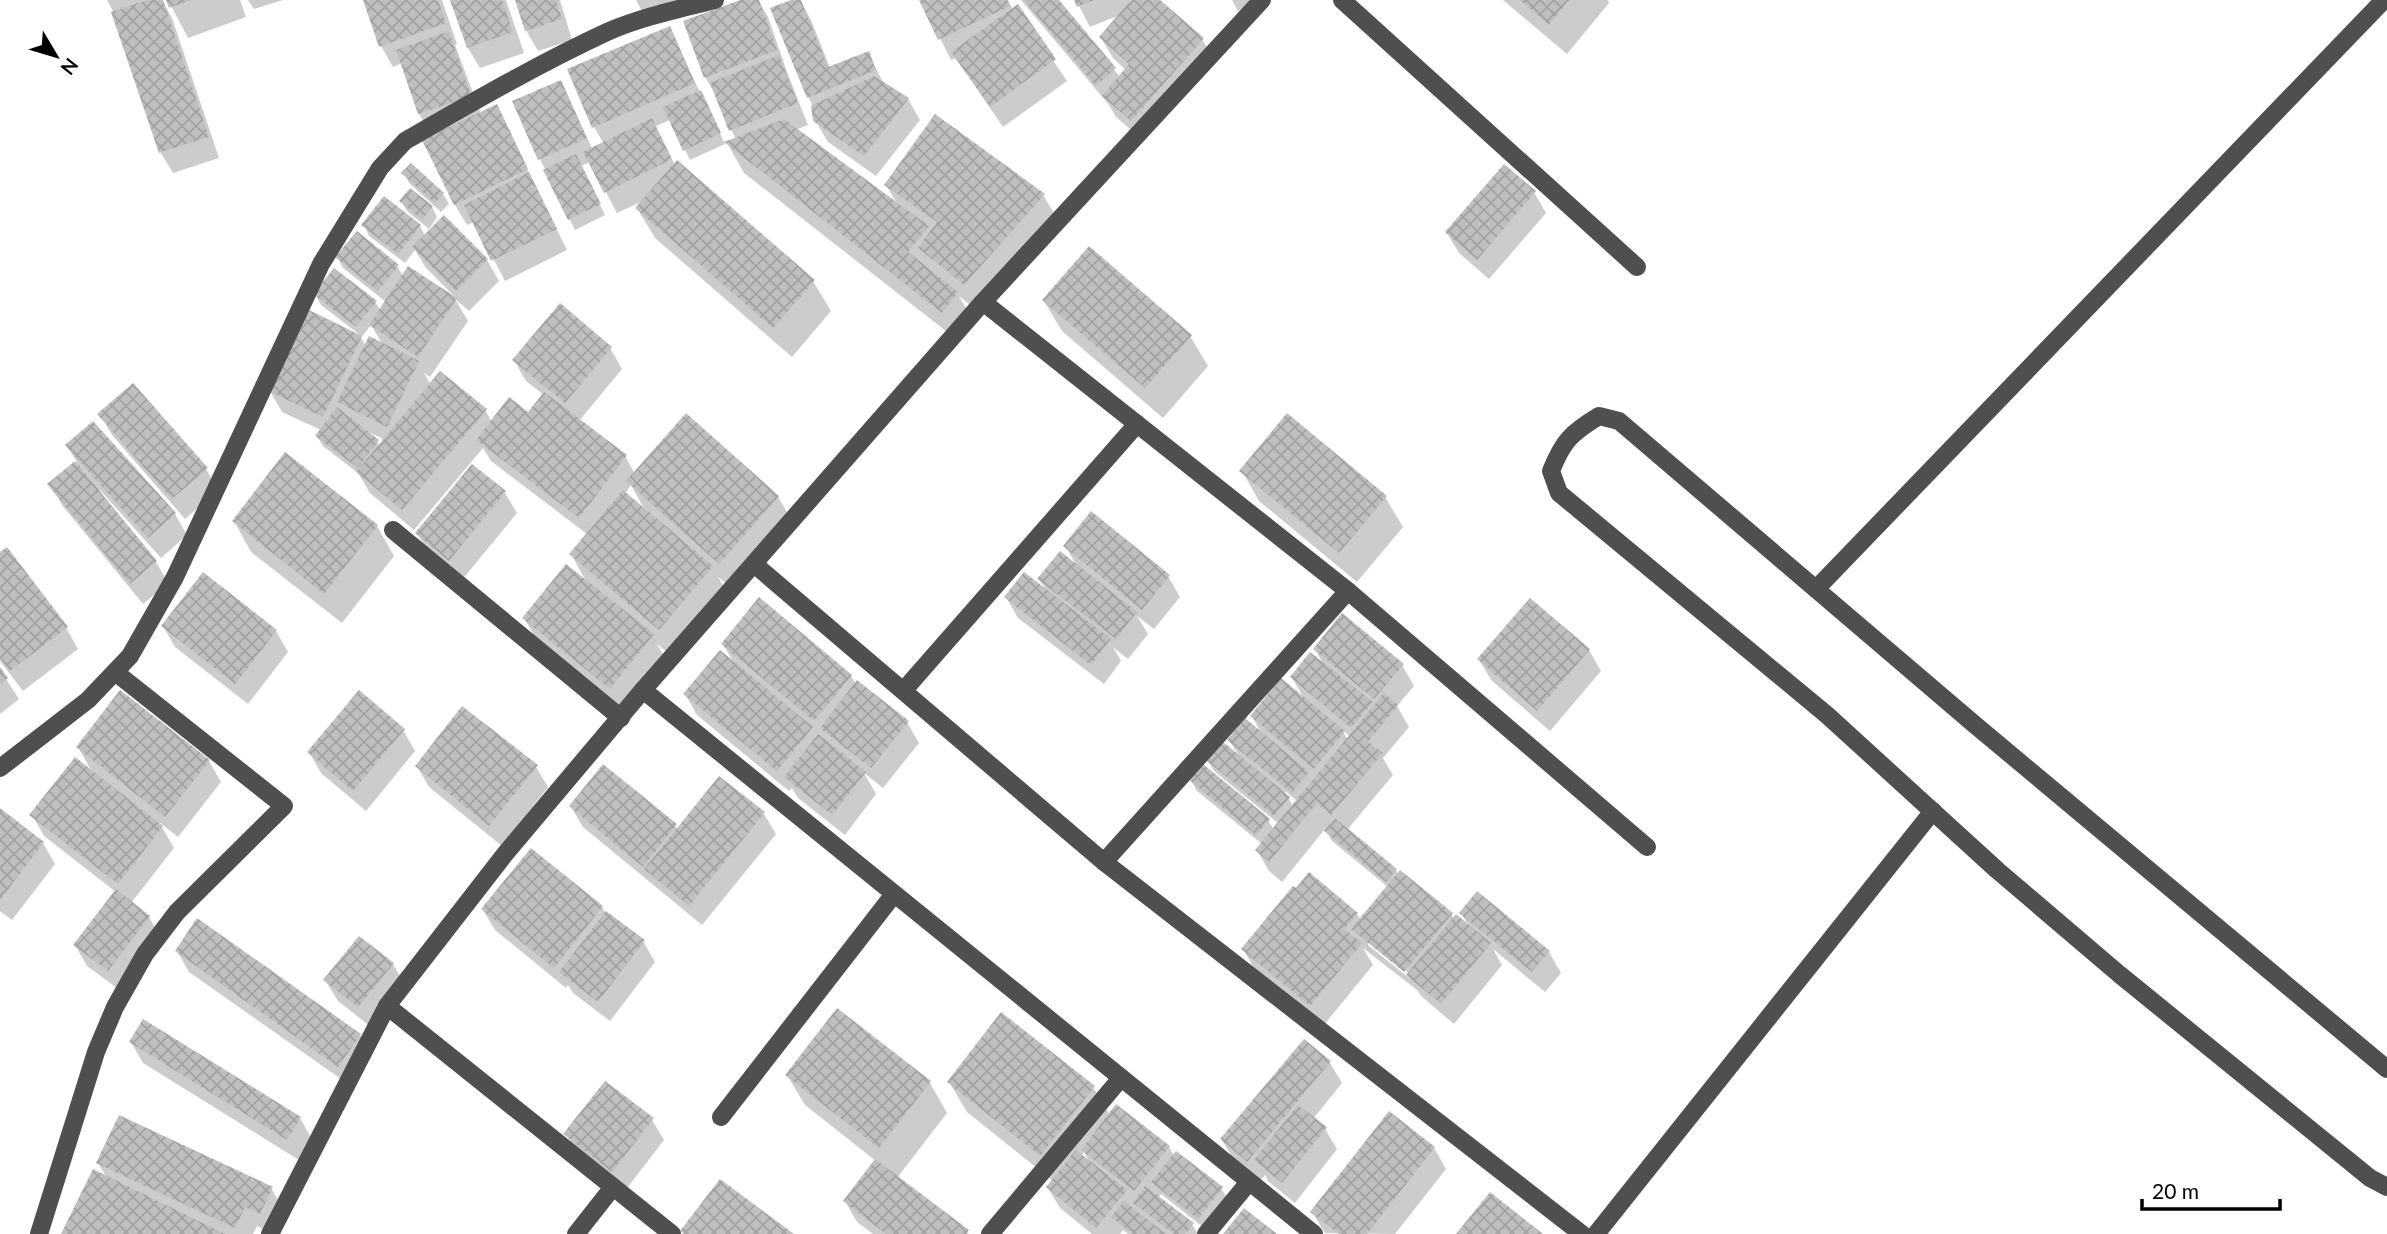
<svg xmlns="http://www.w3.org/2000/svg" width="2387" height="1234" viewBox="0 0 2387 1234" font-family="Lato,sans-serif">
<defs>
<pattern id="building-cross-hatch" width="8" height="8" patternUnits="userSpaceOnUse" patternTransform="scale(1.75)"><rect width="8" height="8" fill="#bfbfbf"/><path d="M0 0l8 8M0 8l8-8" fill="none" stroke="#a2a2a2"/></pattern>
</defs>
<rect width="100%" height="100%" fill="#fff"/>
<g fill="#0003" fill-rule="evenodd">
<path d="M107,0H162L172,18L219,158L173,173L161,153L114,13Z"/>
<path d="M168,0H240L246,17L188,38Z"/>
<path d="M248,0H283L254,9Z"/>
<path d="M365,0H442L457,44L455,45L481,114L496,106L567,250L505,281L474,222L467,225L455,205L424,141L433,137L419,114L402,63L393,67L381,46Z"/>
<path d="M452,0H506L524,53L480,68L468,48Z"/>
<path d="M517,0H560L572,40L538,51L526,30Z"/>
<path d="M636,0H710L649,25Z"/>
<path d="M745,0H758L768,17L787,72L808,125L795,130L898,205L886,185L1043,195L1061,225L982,314L959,296L975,323L960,342L744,173L727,143L736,140L718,98L705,77Z"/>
<path d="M796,0H800L811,20L830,68L868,53L884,84L908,99L920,120L876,176L828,142L815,120L813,106L808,97Z"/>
<path d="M921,0H1008L1013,10L1017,7L1067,81L1003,127L956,58L951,60Z"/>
<path d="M1021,0H1057L1120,77L1126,70L1113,58L1101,38L1120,15L1090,27L1076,0H1130L1131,3L1133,0H1158L1202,39L1214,60L1144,141L1116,117L1109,105Z"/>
<path d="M1232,0H1263L1238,11Z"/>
<path d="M1503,0H1608L1609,3L1567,54Z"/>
<path d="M669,28L725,144L690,160L670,120L654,127L675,165L813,281L831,311L792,357L655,238L637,208L645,200L617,213L590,162L581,166L605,215L575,230L540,159L560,82L593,150L604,144L594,127Z"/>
<path d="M404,173L443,194L449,204L441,212L409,183Z"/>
<path d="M1534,192L1546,213L1489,279L1459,253L1447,233Z"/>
<path d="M401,201L432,207L437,217L429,229L407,211Z"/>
<path d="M364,225L420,226L425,236L487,260L499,281L469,311L455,299L468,321L430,377L424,373L431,385L485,410L492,422L528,415L544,395L526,381L514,360L610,348L622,369L579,421L625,456L635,474L686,416L778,497L796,527L737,593L718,577L730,597L677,660L657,644L664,656L622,709L536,639L524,618L587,583L571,554L587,534L491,461L483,448L414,530L370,493L358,473L323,446L317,436L321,430L282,412L270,391L360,335L321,305L315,294L375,302L381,311L386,302L343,268L338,258L397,266L403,276L455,297L426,268L415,250L405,263L369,236ZM371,325L383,345L366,346L361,338ZM369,432L385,440L380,445ZM631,485L645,510L625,494Z"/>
<path d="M1044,301L1190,336L1208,366L1163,418L1062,331Z"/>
<path d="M100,414L206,469L218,490L185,519L112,435Z"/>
<path d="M93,423L175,514L187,535L161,558L100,490L98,492L156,562L168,583L143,604L62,505L50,484L77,462L67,446Z"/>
<path d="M472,466L505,493L517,513L462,580L429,554L417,533Z"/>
<path d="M1242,471L1385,497L1403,527L1357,582L1259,501Z"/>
<path d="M234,521L377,526L394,556L342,623L251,552Z"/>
<path d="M1065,546L1168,576L1180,597L1154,629L1137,616L1148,634L1128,659L1113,647L1121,661L1104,684L1018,618L1006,597L1047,592L1039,579L1077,566Z"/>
<path d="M7,549L66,628L78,649L23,691L0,661V554Z"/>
<path d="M163,626L276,631L288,652L248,704L175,647Z"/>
<path d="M723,644L851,676L856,684L907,722L919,743L883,788L864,773L876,794L845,835L798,798L792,788L789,791L697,715L685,694L734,663Z"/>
<path d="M1315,649L1402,665L1414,686L1397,706L1409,727L1383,758L1393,775L1347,830L1396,870L1398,875L1451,914L1454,919L1470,928L1461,913L1549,952L1561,973L1545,992L1493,949L1502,965L1454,1024L1421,996L1417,990L1363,948L1373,965L1323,1026L1255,970L1243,949L1357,914L1361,920L1388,887L1332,841L1325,829L1282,882L1269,871L1257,850L1262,844L1197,791L1191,780L1268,820L1274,830L1279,824L1214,771L1208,761L1239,756L1229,740L1262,735L1252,716L1305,700L1292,678L1323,664ZM1342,730L1351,737L1348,740ZM1285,791L1297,801L1293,806L1285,792ZM1368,940L1412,976L1409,978L1368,945Z"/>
<path d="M1589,650L1601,671L1550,731L1491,680L1479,659Z"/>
<path d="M0,670L19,699L0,714Z"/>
<path d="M403,730L415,751L366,811L321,773L309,752Z"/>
<path d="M78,747L209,761L221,782L178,837L159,822L174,848L131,903L149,917L161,938L121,991L87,966L75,945L116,892L44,836L32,815L92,772Z"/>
<path d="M417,766L536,767L548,787L502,846L429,787Z"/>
<path d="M571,807L675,825L678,830L764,814L776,834L702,925L583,827Z"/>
<path d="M0,810L43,843L55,864L12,920L0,911Z"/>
<path d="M602,907L605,912L643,941L655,962L610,1021L573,993L568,985L566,988L495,930L483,910Z"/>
<path d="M177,951L360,1035L372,1056L351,1086L189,972Z"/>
<path d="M393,964L405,985L371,1027L338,1001L325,980Z"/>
<path d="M1305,1041L1330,1063L1342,1083L1313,1119L1325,1129L1337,1149L1295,1203L1268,1181L1265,1175L1260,1181L1234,1160L1222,1140Z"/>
<path d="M131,1042L300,1118L312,1139L299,1160L143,1063Z"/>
<path d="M787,1075L930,1083L947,1113L897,1178L969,1234H873L857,1222L845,1201L876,1161L805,1105Z"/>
<path d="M949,1082L1093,1087L1110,1115L1169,1147L1174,1156L1221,1188L1227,1198L1204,1228L1161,1194L1158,1198L1192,1224L1198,1234H1128L1123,1230L1120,1234H1092L1060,1208L1048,1188L1053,1181L967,1112ZM1084,1152L1090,1163L1081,1156Z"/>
<path d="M652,1120L664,1140L624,1192L578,1155L566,1134Z"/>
<path d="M1434,1148L1446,1169L1395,1234L1325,1233L1312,1212Z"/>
<path d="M98,1163L271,1188L283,1209L272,1234L257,1226L253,1234H63L107,1178Z"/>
</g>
<g fill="url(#building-cross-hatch)">
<path d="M148,0H163L209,137L159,153L111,12Z"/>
<path d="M166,0H191L169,8Z"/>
<path d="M363,0H438L446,23L379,47Z"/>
<path d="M450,0H502L513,32L467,48Z"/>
<path d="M515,0H556L562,19L525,31Z"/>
<path d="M740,0H759L777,50L704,78L683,21Z"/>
<path d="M791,0H801L828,67L869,51L876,70L807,98L770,8Z"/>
<path d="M919,0H1007L1010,6L938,40Z"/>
<path d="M1024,0H1059L1116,68L1096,86Z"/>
<path d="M1074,0H1094L1077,7Z"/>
<path d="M1131,0H1160L1204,38L1131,121L1102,96L1129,64L1099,37Z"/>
<path d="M1520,0H1569L1549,25Z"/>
<path d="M1018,4L1056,59L990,107L951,52Z"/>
<path d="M670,26L695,83L592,128L567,69Z"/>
<path d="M449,31L471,96L418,114L396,50Z"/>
<path d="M779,55L798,103L729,131L710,83Z"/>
<path d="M874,76L909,98L864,156L813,121L811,106Z"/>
<path d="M561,80L587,138L538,160L512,101Z"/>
<path d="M701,90L721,133L683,151L663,107Z"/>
<path d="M497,104L528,169L454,205L422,140Z"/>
<path d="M935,114L1045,194L964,285L918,248L937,222L884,185Z"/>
<path d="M652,118L672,159L604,193L583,152Z"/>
<path d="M784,119L929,226L908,252L958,292L942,313L724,142Z"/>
<path d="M576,154L601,204L568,220L543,170Z"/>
<path d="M677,160L815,280L773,328L635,208Z"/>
<path d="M411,163L444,193L435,203L401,173Z"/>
<path d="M1504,164L1536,191L1477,260L1445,232Z"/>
<path d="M529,172L557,229L491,261L464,205Z"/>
<path d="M410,188L433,206L422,220L399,201Z"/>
<path d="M384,196L421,225L398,254L361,225Z"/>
<path d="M444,215L488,259L456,291L412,247Z"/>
<path d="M357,231L399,265L378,291L335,257Z"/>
<path d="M1089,246L1192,335L1145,388L1042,300Z"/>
<path d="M408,266L457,298L418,357L369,325Z"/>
<path d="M334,268L377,301L356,327L313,294Z"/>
<path d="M560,303L612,347L565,403L512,360Z"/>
<path d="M307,309L362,336L323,417L268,391Z"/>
<path d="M369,336L419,361L387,427L337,402Z"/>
<path d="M440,371L487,409L402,510L356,472Z"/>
<path d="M133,383L208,468L172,499L97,414Z"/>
<path d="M544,392L627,455L579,518L476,440L509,397L528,412Z"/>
<path d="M337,407L379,440L358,468L315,436Z"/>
<path d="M686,413L779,496L719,564L626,481Z"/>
<path d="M1287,413L1387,496L1339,553L1239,471Z"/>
<path d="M93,421L176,513L148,538L65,445Z"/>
<path d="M285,452L378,525L324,594L232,521Z"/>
<path d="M75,461L157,561L130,584L47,484Z"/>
<path d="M472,464L506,491L449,561L415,533Z"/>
<path d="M623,490L713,566L659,630L569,554Z"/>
<path d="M1091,511L1170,575L1142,610L1063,546Z"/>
<path d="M7,547L68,627L10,671L0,658V552Z"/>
<path d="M1060,551L1137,612L1116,639L1037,579Z"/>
<path d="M566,564L654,634L610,689L522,618Z"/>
<path d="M203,572L277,630L235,684L161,626Z"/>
<path d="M1024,572L1111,639L1091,665L1004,597Z"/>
<path d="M759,597L852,675L814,721L721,644Z"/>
<path d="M1530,598L1590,649L1537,711L1477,659Z"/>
<path d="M1342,613L1404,664L1374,699L1313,649Z"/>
<path d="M720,650L813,727L777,771L683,694Z"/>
<path d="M1310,652L1373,702L1351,728L1290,677Z"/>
<path d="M0,667L8,678L0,684Z"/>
<path d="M1281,678L1345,731L1314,769L1250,716Z"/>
<path d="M857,680L909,721L871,768L820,728Z"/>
<path d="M120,690L210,760L165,817L76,747Z"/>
<path d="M359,690L405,729L353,791L307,752Z"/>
<path d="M1384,693L1398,705L1368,742L1383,753L1331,815L1317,803L1269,862L1255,850Z"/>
<path d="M462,706L538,765L489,826L415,766Z"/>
<path d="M1245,718L1309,772L1292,793L1227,740Z"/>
<path d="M818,734L866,772L832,815L784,777Z"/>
<path d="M1222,741L1290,797L1274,816L1206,760Z"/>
<path d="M75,757L163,826L118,884L29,815Z"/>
<path d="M603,764L677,824L643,867L569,806Z"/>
<path d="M1203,764L1270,819L1256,835L1189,780Z"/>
<path d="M719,776L765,812L689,906L644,869Z"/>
<path d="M0,808L44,842L0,900Z"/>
<path d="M1335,818L1397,869L1386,882L1324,831Z"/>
<path d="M531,848L603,906L554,968L481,909Z"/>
<path d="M1400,870L1453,913L1404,972L1351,929Z"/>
<path d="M1309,872L1358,913L1344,929L1362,943L1310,1006L1241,949L1293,886L1296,888Z"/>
<path d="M116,889L150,916L108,971L73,945Z"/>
<path d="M1477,891L1550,951L1532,972L1459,913Z"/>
<path d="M606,911L645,940L598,1002L559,972Z"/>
<path d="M1456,914L1491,943L1441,1004L1406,975Z"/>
<path d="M197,918L361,1034L338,1067L175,951Z"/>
<path d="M359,936L394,963L358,1007L323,980Z"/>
<path d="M837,1008L931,1081L879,1148L785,1075Z"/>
<path d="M1001,1012L1095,1086L1040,1156L947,1082Z"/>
<path d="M143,1019L301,1117L287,1140L129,1042Z"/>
<path d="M1304,1039L1331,1061L1247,1162L1220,1139Z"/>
<path d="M605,1081L654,1118L612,1172L563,1134Z"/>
<path d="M1116,1104L1170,1146L1134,1191L1081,1150Z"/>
<path d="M1298,1105L1327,1127L1282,1183L1254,1160Z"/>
<path d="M1389,1111L1435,1147L1367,1234H1339L1310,1212Z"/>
<path d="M119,1115L273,1187L260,1214L245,1207L235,1228L96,1163Z"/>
<path d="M1076,1150L1127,1190L1096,1228L1046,1187Z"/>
<path d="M1176,1151L1223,1187L1198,1219L1151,1182Z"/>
<path d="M875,1159L969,1230L966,1234H886L843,1201Z"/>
<path d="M93,1169L225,1234H61Z"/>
<path d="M720,1179L794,1234H684L680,1231Z"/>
<path d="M1145,1186L1194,1223L1185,1234H1174L1133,1203Z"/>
<path d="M1490,1192L1543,1234H1456Z"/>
<path d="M1124,1201L1166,1234H1133L1111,1217Z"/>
<path d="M1244,1208L1277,1234H1223Z"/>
</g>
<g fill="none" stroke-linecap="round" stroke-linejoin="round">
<g stroke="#4f4f4f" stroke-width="18">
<path d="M1342,0L1637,267"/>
<path d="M983,302L1348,591L1647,847"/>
<path d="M393,530L621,718"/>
<path d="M754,564L1104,862L1582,1234"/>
<path d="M1816,589L2384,0"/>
<path d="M643,690L1314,1234"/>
<path d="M904,690L1137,424"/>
<path d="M0,768L88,700L130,656L175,577L321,264L380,168L405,141C471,103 538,64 607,32C641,17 679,9 715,0"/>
<path d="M1104,862L1348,591"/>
<path d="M387,1006L672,1234"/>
<path d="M2387,1069L1974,724L1619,421L1599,416C1571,433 1563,441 1551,471L1559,493L1827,715L1997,870L2119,974L2370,1178L2387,1187"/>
<path d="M721,1117L894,894"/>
<path d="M39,1234L96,1052L115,1007L145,954L177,912L284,806L115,672"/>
<path d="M270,1234L387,1006L505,854L643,690L983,302L1262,0"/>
<path d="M576,1234L613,1187"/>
<path d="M990,1234L1121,1078"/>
<path d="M1206,1234L1249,1182"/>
<path d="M1596,1234L1933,811"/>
</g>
</g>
<g transform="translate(56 56) rotate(128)" stroke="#ffffff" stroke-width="5" paint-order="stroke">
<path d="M0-5L12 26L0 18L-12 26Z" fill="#000000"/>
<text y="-10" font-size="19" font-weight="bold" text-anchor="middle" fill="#000000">N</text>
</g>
<path d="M2142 1199v10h138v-10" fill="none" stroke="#000000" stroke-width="3.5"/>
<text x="2152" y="1199" font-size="21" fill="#000000" stroke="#ffffff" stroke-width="5" paint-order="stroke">20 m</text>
</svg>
